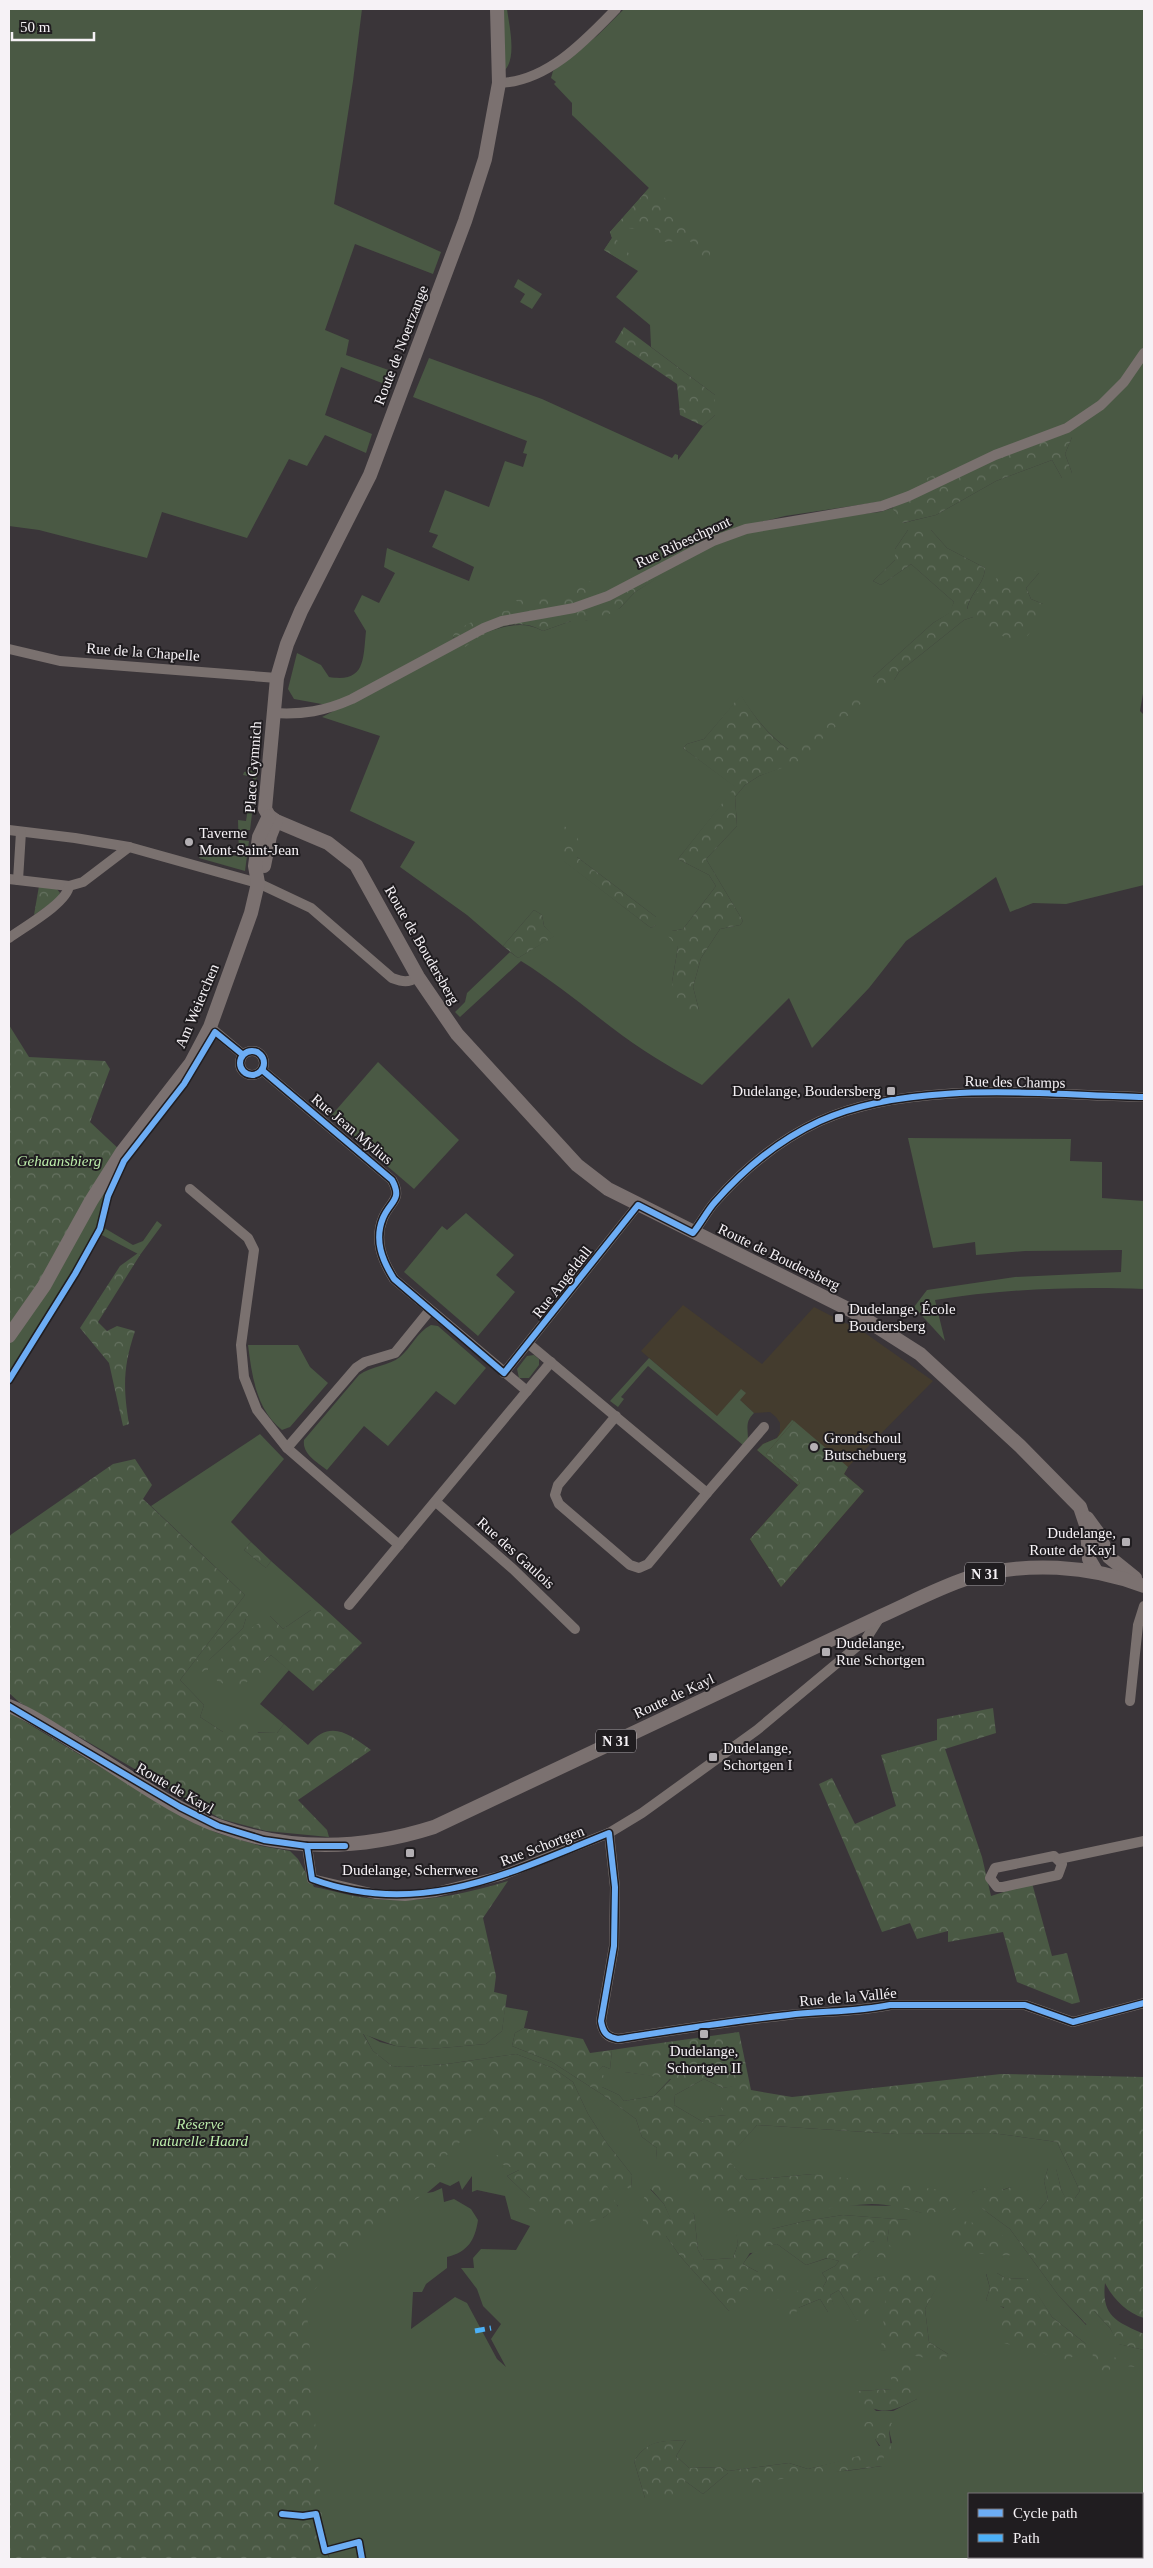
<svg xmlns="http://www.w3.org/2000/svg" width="1153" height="2568" viewBox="0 0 1153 2568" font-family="'Times New Roman',serif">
<defs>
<pattern id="forest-crowns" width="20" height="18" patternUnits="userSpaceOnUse" patternTransform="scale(1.25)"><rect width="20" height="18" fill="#4a5944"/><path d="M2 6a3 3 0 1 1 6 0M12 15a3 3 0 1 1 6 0" fill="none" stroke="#657160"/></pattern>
</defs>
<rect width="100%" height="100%" fill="#3a3539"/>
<path fill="#443c2e" d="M683,1305L762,1364L814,1307L865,1333L933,1381L848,1467L844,1474L864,1491L781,1587L750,1539L798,1485L757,1450L763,1444L777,1438L780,1431V1423L776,1417L770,1412L754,1413L740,1400L717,1416L641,1351Z"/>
<g fill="#4a5944" fill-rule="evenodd">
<path d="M9,9H362L353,81L334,204L441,252L433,274L355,244L325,330L349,340L346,355L397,373L392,387L341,367L325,415L372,434L366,453L325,435L307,466L289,459L247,538L162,512L147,558L39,530L9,526Z"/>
<path d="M502,9H507C509,25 517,57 505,70Z"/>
<path d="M624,9H1144V688L1140,711L1144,715V885L1066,904L1033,903L1010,912L996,877L906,941L869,988L812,1048L789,998L702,1085C670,1067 639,1049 611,1027C581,1004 553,981 521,961L460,1017L455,1012L465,1002L467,993L510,952L518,958L554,936L544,926L542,915L534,910L503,946L467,915L400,867L415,842L350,811L380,736L322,717L485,633C505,626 524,620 543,631L571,621H585L620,608L635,592L657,578H651C682,560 713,541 747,532C790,520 836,517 880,512L892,508L903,523L936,515L996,481L1052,460L1062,478L1072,473L1065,454L1072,437L911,491L892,500L785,516L738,528L612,591L453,637L455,639L347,697L327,705L294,699L288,689L297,653L321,665L329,677C366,683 363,659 366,631L354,611L362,595L379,603L395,573L384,567L387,548L469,581L474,567L432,547L438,535L429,532L445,490L489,507L505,461L523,467L527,454L523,453L527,441L413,397L429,358L542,399L672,458L675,454L678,455V460L703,426L715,415V395L651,347L650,325L616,297L638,271L604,250L612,238L610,232L649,188L572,115V103L554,84L556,82L551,78L553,71L598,35ZM908,530H931L947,548L985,568C984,585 971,591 967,610L973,617L964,620L899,672L894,680L873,677L933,623L950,613L954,602L911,564L881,585L873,581L895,560V549ZM1039,573L1026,588L1031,599L1043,604L974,595ZM741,696C754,717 768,734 788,749L809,748L796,762L759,776L745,785L735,797L737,826L706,859L743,921L740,925L720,929L701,958L693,987L699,1010L672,982L678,947L672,931L683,929L716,886L709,875L678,859L736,787L683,748L687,744L704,739ZM563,842L577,857L656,917V925L651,928L563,860Z"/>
<path d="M518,279L542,294L532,309L520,302L525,294L514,287Z"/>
<path d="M253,770L257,774L250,830H242L240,840L249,841L245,871L199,858L204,847L216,855L239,856L238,820L246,821L253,777L243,775L244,772Z"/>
<path d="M378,1062L459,1140L414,1189L330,1117Z"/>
<path d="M908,1138L1071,1139L1070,1161L1102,1162V1198L1144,1201V1289C1078,1286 1001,1289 935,1300L945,1341L914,1307L927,1290L1015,1277L1121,1272L1122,1250L1025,1251L976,1255L975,1242L933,1248Z"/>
<path d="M109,1172L105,1215L101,1226L133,1245L143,1241L157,1221L162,1225L140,1255L98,1233L75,1274L9,1380V1336Z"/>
<path d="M466,1213L514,1255L496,1275L515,1292L478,1336L404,1272L442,1226L447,1230Z"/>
<path d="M431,1325L438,1326L486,1368L455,1405L436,1391L388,1446L364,1426L327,1470C317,1462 302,1454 304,1440L359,1375C371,1366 389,1366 400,1357C411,1348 417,1332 431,1325Z"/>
<path d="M248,1345H298L310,1367L328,1383L290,1427L282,1430C256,1409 252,1376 248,1345Z"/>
<path d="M534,1355L539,1359V1365L529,1378H519L517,1369L527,1356Z"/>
<path d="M649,1358L717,1416L741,1389L746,1393L740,1400L754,1413C745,1422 748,1427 748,1439L743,1445L648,1366L621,1397L624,1399L618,1407L610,1401Z"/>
<path d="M792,1420L794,1421L766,1454L800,1483L798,1485L757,1450L763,1444L777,1438Z"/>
<path d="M260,1434L284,1459L231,1522L251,1542L244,1550L266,1568L271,1561L326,1610H311L283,1629L270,1616L264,1662L271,1655L289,1670L260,1704L284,1724L277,1733L223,1732L200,1717L204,1705L180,1680L245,1595L151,1506ZM253,1610L246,1618L243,1628L208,1661Z"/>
<path d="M505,2007L528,2011L524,2028L515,2033L512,2046L552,2062L603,2095L636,2119L642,2137L657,2148L656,2158L840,2205L899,2206L922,2213L813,2174L747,2180L726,2159L757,2125L896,2134L992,2133L1057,2142L1080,2191L1075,2198H1065L1061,2189L1056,2169L1048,2168L1044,2181L1048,2199L1040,2209L1011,2187L1002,2190L998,2185L972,2192L984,2210L1010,2229L1059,2296L1086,2325L1093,2310L1110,2328L1119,2344L1144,2350V2559H330L318,2529L9,2258L425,2155L435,2134L441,2129L510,2109L519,2170L507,2176L530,2198L603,2218L618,2206L584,2177L602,2173L631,2188L632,2175L606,2142L588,2114L573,2082L553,2068L516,2054L447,2064L403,2067L392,2066L373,2051L363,2033L380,2042L396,2046L430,2049L486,2044L502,2031ZM472,2176V2192L477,2190L505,2196L511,2219L530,2226L516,2250L481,2249L473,2258L474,2268H461L477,2289L483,2306L501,2324L491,2339L506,2367L497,2359L467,2303L455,2297L411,2329L413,2292H422L426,2284L447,2268V2257C468,2252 475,2240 478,2220L471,2209L454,2199L444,2202L442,2188L433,2192L427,2193L440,2182L450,2186L459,2181L462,2190ZM650,2189L694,2214L698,2250L704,2260L733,2258L738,2244L736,2229H772L805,2221L843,2215L908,2220L889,2228L887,2242L870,2241L854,2257V2270L866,2278L887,2277L857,2320L839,2290L830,2295L836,2312H828L820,2299L798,2308L823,2287L827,2280L822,2273L835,2266L839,2261L828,2258L806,2265L777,2244C761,2246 751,2251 743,2264L758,2272L744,2288L729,2311L680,2256L666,2236L663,2213L672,2221L664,2204ZM997,2273L1005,2278L1027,2279L1052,2317L1086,2344L986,2300L990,2288L986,2274ZM941,2278L925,2309L929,2342L948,2354L881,2350ZM892,2389L917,2399L893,2411H876L858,2391ZM889,2430L892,2443L879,2446L875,2439ZM686,2440L676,2456L689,2468L721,2467L728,2471L789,2463L808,2469L880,2452L882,2466L846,2471L728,2473L703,2494L685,2481L645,2498L634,2461C649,2439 661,2442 686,2440ZM969,2494H1142V2557H969Z"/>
<path d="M625,2048V2072L671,2078L654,2096L624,2101L619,2095L602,2087L595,2073L603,2066L610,2069L612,2050Z"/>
<path d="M704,2079L723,2088L737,2085L726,2115L708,2117L703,2122L674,2105L675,2095Z"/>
</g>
<g fill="url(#forest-crowns)" fill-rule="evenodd">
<path d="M649,188H656L710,250V257L704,258L689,240L664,242L650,222L641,230L628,228L616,239L632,257L626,263L604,250L612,238L610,232Z"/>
<path d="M624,327L715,395V415L703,426L680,415L677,384L615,342Z"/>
<path d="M1067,428L1072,437L1065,454L1072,473L1070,481L1062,478L1052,460L996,481L936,515L902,523L892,508L909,496L914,484L936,474H943L945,478Z"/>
<path d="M908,530H931L947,548L985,568C984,585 971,591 967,609L972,610L973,617L964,620L899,672L894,680L874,691L869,685L873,677L933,623L949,613L954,602L911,564L881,585L873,581L895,560V549Z"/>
<path d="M1037,570L1039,573L1026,588L1031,599L1043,604L1046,612L1021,644L986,629L978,620L974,595L997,578Z"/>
<path d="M643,578H658L635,592L620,608L602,618L585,621H571L543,631C516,615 488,630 465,647L460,646L453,636C457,626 493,612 505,611C511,610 519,611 525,612L516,600L570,597L578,586L588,580L601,590L591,598Z"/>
<path d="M861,692L867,698L796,763L759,776L745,785L735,797L737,826L706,859L743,921L740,925L720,929L701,958L693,987L699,1010L687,1011L677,1005L672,982L678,947L668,936L672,931L683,929L716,886L709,875L678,859L735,787L683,748L687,744L704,739L741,695C754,717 768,735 788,749Z"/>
<path d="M563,825L575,834L581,844L577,857L656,917V925L651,928L562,860L563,842L558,832Z"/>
<path d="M39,886L57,889L60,893L57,899L34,915Z"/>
<path d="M534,910L542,915L544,926L555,936L518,958L503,946Z"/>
<path d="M9,1025L29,1057L105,1061L110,1069L90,1122L122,1152L9,1336Z"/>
<path d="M138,1253L140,1255L98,1322L107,1331L117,1326L135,1331C123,1367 123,1387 129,1424L123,1426L109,1363L80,1328L120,1266Z"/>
<path d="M794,1421L848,1467L844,1474L864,1491L781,1587L750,1539L800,1483L766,1454Z"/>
<path d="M135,1459L152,1485L143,1499L245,1595L180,1680L204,1705L200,1717L223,1732L235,1731L246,1718L255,1722L258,1733H277L284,1724L308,1745C330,1719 348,1733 371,1750L298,1800L327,1830L329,1837L266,1831L221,1819L19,1702L9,1693V1536L113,1464Z"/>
<path d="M251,1542L271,1561L266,1568L244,1550Z"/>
<path d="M250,1601L253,1610L246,1618L243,1628L208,1661V1670L201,1672L195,1663L244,1602Z"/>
<path d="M311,1610H326L362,1643L313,1691L271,1655L264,1662L266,1677L254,1676L237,1690L217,1681L215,1666L245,1632L270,1616L283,1629Z"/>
<path d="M993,1708L996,1733L945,1749L982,1857L991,1896L1032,1883L1052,1956L1067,1953L1080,2002L1072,2004L1017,1982L1003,1932L948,1942V1931L917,1939L910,1923L882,1932L819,1784L832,1778L855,1824L896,1806L881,1755L937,1740V1719Z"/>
<path d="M9,1712L178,1814L217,1833L261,1846L290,1851L298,1859L314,1887C334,1891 354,1897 374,1899C420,1904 465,1894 508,1881L483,1918L496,1976L494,1992L507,1995L502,2031L486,2044L430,2049L396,2046L363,2034L373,2051L392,2066L403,2067L447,2064L516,2054L553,2068L573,2082L588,2114L606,2142L632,2175L631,2189L585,2177L607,2186L618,2207L603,2218L570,2227L527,2208L523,2199L530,2198L507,2176L519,2170L489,2160L496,2155L505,2157L497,2136L486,2116L425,2177L426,2193L385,2218L306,2298L323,2531L334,2536L338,2545L325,2551L330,2559H9Z"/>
<path d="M524,2028L583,2039L590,2053L612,2050L610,2069L603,2066L596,2073L605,2076L602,2087L619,2095L624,2101L654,2096L671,2079L625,2072V2048L739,2032L751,2090L792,2097L1001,2074L1144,2077V2318C1127,2313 1113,2299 1105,2283C1101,2317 1118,2322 1144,2334V2350L1118,2344L1110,2328L1094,2311L1097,2323L1087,2325L1059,2296L1010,2229L984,2210L977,2203L972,2192L998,2184L1003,2190L1011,2187L1021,2188L1040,2209L1048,2199L1044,2181L1048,2168H1056L1061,2189L1065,2197L1075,2198L1080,2191L1057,2142L992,2133L896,2134L757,2125L727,2159L747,2180L813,2174L957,2192L961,2203L954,2210C944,2211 930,2214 920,2212C903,2209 889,2204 872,2204C823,2206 760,2225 714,2206C697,2199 669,2172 656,2158L657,2148L642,2137L636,2119L603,2095L552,2062L512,2046L515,2033ZM704,2079L723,2088L736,2086L724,2096L721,2108L726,2115L707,2117L703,2122L674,2105L675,2095Z"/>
<path d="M656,2182L694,2214L698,2250L704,2260L733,2258L738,2244L735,2229H772L805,2221L843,2215L909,2220L916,2234L913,2242L900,2245L889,2229L887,2242L893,2249L889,2258L876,2257L874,2241L870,2242L854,2257V2269C872,2282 886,2278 904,2267L942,2278L925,2309L929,2342L948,2354L944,2361L881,2350L887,2278L862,2321H857L839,2290L830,2295L837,2312H828L820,2299L798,2308L794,2317L787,2315L789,2299L807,2282L823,2287L827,2280L822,2273L835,2266L839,2261L827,2258L806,2265L777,2244L767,2246V2252L750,2253L743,2264L758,2272L765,2263L772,2262L794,2278L791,2287L780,2289L778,2300H768L744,2288L740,2307L729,2311L680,2256L666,2236L663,2243C644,2239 636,2210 646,2194L671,2220L664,2204L650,2188Z"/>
<path d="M963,2221C991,2226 999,2228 1016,2251L1014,2255C984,2256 960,2254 939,2231Z"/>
<path d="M986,2273H997L1005,2278L1028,2279L1052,2317L1086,2344V2348L1067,2360L1000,2342L1004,2307L995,2306L986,2300L990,2288Z"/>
<path d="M1092,2347L1136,2367L1112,2365L1109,2371L1094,2370Z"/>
<path d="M899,2362L921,2370L909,2385L917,2399C887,2414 884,2415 854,2400L858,2391L892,2389L890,2370Z"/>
<path d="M859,2422H890L892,2423L889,2430L891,2450L884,2451L875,2439L858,2426Z"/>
<path d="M686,2440L676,2456L689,2468L721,2467L728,2471L789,2463L808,2469L874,2452H880L884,2457L882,2466L742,2484L728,2473L703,2494L685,2481L680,2496L645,2498L634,2461C650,2438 661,2442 686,2440Z"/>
</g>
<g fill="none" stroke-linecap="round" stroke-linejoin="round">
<g stroke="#7a716f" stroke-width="10">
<path d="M499,83C547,82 585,41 616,9"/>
<path d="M9,649L60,661L277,678"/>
<path d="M273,713C303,715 325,711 352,699L484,628L502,621L574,608L608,596L713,541L746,529L882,506L909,496L995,455L1067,428L1101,405L1124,382L1144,353"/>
<path d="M9,830L75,838L129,847L258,883L311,908L392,978C403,982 408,983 418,977"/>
<path d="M9,879L69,886"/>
<path d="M18,880L21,832"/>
<path d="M9,938C24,927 67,903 69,886L83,882L129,847"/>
<path d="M210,1027L242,1054"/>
<circle cx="252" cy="1063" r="12"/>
<path d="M262,1070L392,1180C403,1200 390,1201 383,1218C374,1240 382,1260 394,1279L527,1391"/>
<path d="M190,1189L248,1238L254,1250L241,1345L244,1377L257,1410L287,1448L399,1545"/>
<path d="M693,1233C701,1223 707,1211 715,1202C744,1169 781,1139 820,1121C911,1079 1046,1095 1144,1097"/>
<path d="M529,1344L707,1493L648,1564L639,1568L630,1565L559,1504L555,1495L558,1485L616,1416"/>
<path d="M504,1373L638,1205"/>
<path d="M287,1448L356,1368L365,1362L395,1353L430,1310"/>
<path d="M707,1493L764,1427"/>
<path d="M436,1502L513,1569L575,1629"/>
<path d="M349,1605L551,1362"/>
<path d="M1130,1701L1138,1625L1144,1606"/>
<path d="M609,1833L615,1887L614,1946L601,2021C603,2033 607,2037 618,2039C675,2030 731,2021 788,2015C822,2011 857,2012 890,2005H1025L1073,2022L1144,2003"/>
<path d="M307,1846L312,1879L375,1894L405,1896L436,1892L500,1876L609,1833L642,1813L757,1730L866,1639L880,1617"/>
<path d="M1054,1856L1062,1864L1058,1875L1003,1887H997L990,1878L995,1868Z"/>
<path d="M1059,1859L1144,1841"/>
</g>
<g stroke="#7b7170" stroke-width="14">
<path d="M497,9L499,83L485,159L465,221L370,475L301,611L287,644L277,678L265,809L269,816L276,821L328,843L356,865L418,977L457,1034L577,1165L608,1189L854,1312L920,1354L1020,1446L1080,1507L1087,1528L1089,1559L1096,1571"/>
<path d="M264,866L270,836L276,821"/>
<path d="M9,1336L44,1286L91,1201L122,1152L191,1063L210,1027L251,913L258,883L255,866L259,837L269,816"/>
<path d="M1087,1518L1098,1533L1109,1557L1135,1578"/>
<path d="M9,1706C37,1717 64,1737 91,1753C129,1776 178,1812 219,1826C290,1852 362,1850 434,1827L881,1616C910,1603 938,1588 968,1578C1026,1561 1089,1565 1144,1586"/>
</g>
<path stroke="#4cb0f7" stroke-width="5" stroke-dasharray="10 5" stroke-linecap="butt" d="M475,2331L491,2328"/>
<defs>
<g id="cycleway">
<circle cx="252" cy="1063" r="12"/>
<path d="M262,1070L392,1180C403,1200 390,1201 383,1218C374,1240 382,1260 394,1279L504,1373L638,1205L693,1233C701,1223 707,1211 715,1202C744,1169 781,1139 820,1121C911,1079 1046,1095 1144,1097"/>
<path d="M9,1380L75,1274L100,1229L108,1196L124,1161L184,1084L215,1032L242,1054"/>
<path d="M9,1706L180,1807L218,1826L264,1840L307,1846H345"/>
<path d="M307,1846L312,1879C419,1919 510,1873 609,1833L615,1887L614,1946L601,2021C603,2033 607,2037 618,2039C675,2030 731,2021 788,2015C822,2011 857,2012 890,2005H1025L1073,2022L1144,2003"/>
<path d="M282,2514L303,2516L316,2514L325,2551L359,2542L362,2559"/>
</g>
</defs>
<use href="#cycleway" stroke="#201d20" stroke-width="9"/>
<use href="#cycleway" stroke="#6dadf4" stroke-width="6"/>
</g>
<g fill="#b4b0b4" stroke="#201d20" stroke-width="2">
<circle cx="189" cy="842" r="5"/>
<rect x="886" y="1086" width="10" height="10" rx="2.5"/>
<rect x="834" y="1313" width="10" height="10" rx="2.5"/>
<circle cx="814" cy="1447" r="5"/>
<rect x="1121" y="1537" width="10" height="10" rx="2.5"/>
<rect x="821" y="1647" width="10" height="10" rx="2.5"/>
<rect x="708" y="1752" width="10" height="10" rx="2.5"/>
<rect x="405" y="1848" width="10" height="10" rx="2.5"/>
<rect x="699" y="2029" width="10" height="10" rx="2.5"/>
</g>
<g text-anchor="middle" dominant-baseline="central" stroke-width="4" stroke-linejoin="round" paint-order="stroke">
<g fill="#201d20" stroke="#b6b2b6" stroke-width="1">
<rect x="965" y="1562.5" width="40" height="23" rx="4"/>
<rect x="596" y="1729.5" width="40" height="23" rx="4"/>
</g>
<g font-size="14" font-weight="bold" fill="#f6f2f6">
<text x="985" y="1574">N 31</text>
<text x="616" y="1741">N 31</text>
</g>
<g font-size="15" fill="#f6f2f6" stroke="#201d20">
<text transform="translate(401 345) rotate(-69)">Route de Noertzange</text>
<text transform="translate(683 542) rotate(-25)">Rue Ribeschpont</text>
<text transform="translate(143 652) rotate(4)">Rue de la Chapelle</text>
<text transform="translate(253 767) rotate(-86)">Place Gymnich</text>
<text transform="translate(422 945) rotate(60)">Route de Boudersberg</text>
<text transform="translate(197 1006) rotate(-67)">Am Weierchen</text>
<text transform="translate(1015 1082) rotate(1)">Rue des Champs</text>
<text transform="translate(352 1129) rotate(40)">Rue Jean Mylius</text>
<text transform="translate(779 1257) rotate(26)">Route de Boudersberg</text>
<text transform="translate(562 1282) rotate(-52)">Rue Angeldall</text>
<text transform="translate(516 1553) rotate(42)">Rue des Gaulois</text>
<text transform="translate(674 1696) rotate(-25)">Route de Kayl</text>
<text transform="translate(175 1788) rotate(30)">Route de Kayl</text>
<text transform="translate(542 1846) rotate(-21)">Rue Schortgen</text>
<text transform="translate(848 1997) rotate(-5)">Rue de la Vallée</text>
</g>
<g font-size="15" fill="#f6f2f6" stroke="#201d20" text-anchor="start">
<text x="199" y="833">Taverne<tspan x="199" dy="17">Mont-Saint-Jean</tspan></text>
<text x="881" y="1091" text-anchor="end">Dudelange, Boudersberg</text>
<text x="849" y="1309">Dudelange, École<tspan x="849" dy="17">Boudersberg</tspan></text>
<text x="824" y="1438">Grondschoul<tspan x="824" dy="17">Butschebuerg</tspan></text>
<text x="1116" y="1533" text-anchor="end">Dudelange,<tspan x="1116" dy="17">Route de Kayl</tspan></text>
<text x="836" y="1643">Dudelange,<tspan x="836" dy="17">Rue Schortgen</tspan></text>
<text x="723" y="1748">Dudelange,<tspan x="723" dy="17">Schortgen I</tspan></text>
<text x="410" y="1870" text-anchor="middle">Dudelange, Scherrwee</text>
<text x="704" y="2051" text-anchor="middle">Dudelange,<tspan x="704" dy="17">Schortgen II</tspan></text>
</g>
<g font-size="15" font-style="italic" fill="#bcedab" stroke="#201d20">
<text x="59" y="1161">Gehaansbierg</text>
<text x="200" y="2124">Réserve<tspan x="200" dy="17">naturelle Haard</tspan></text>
</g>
</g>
<rect width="1153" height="2568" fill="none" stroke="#f6f2f6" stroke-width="20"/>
<rect x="968" y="2493" width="175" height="65" fill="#201d20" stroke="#767276"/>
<rect x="978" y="2509" width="25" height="8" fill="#6dadf4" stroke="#767276"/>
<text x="1013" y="2518" font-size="15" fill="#f6f2f6">Cycle path</text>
<rect x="978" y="2534" width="25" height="8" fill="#4cb0f7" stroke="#767276"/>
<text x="1013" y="2543" font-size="15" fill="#f6f2f6">Path</text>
<path d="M12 32v8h82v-8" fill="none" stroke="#f6f2f6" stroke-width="2.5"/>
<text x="20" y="32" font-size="15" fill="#f6f2f6" stroke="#201d20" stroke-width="4" paint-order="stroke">50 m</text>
</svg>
